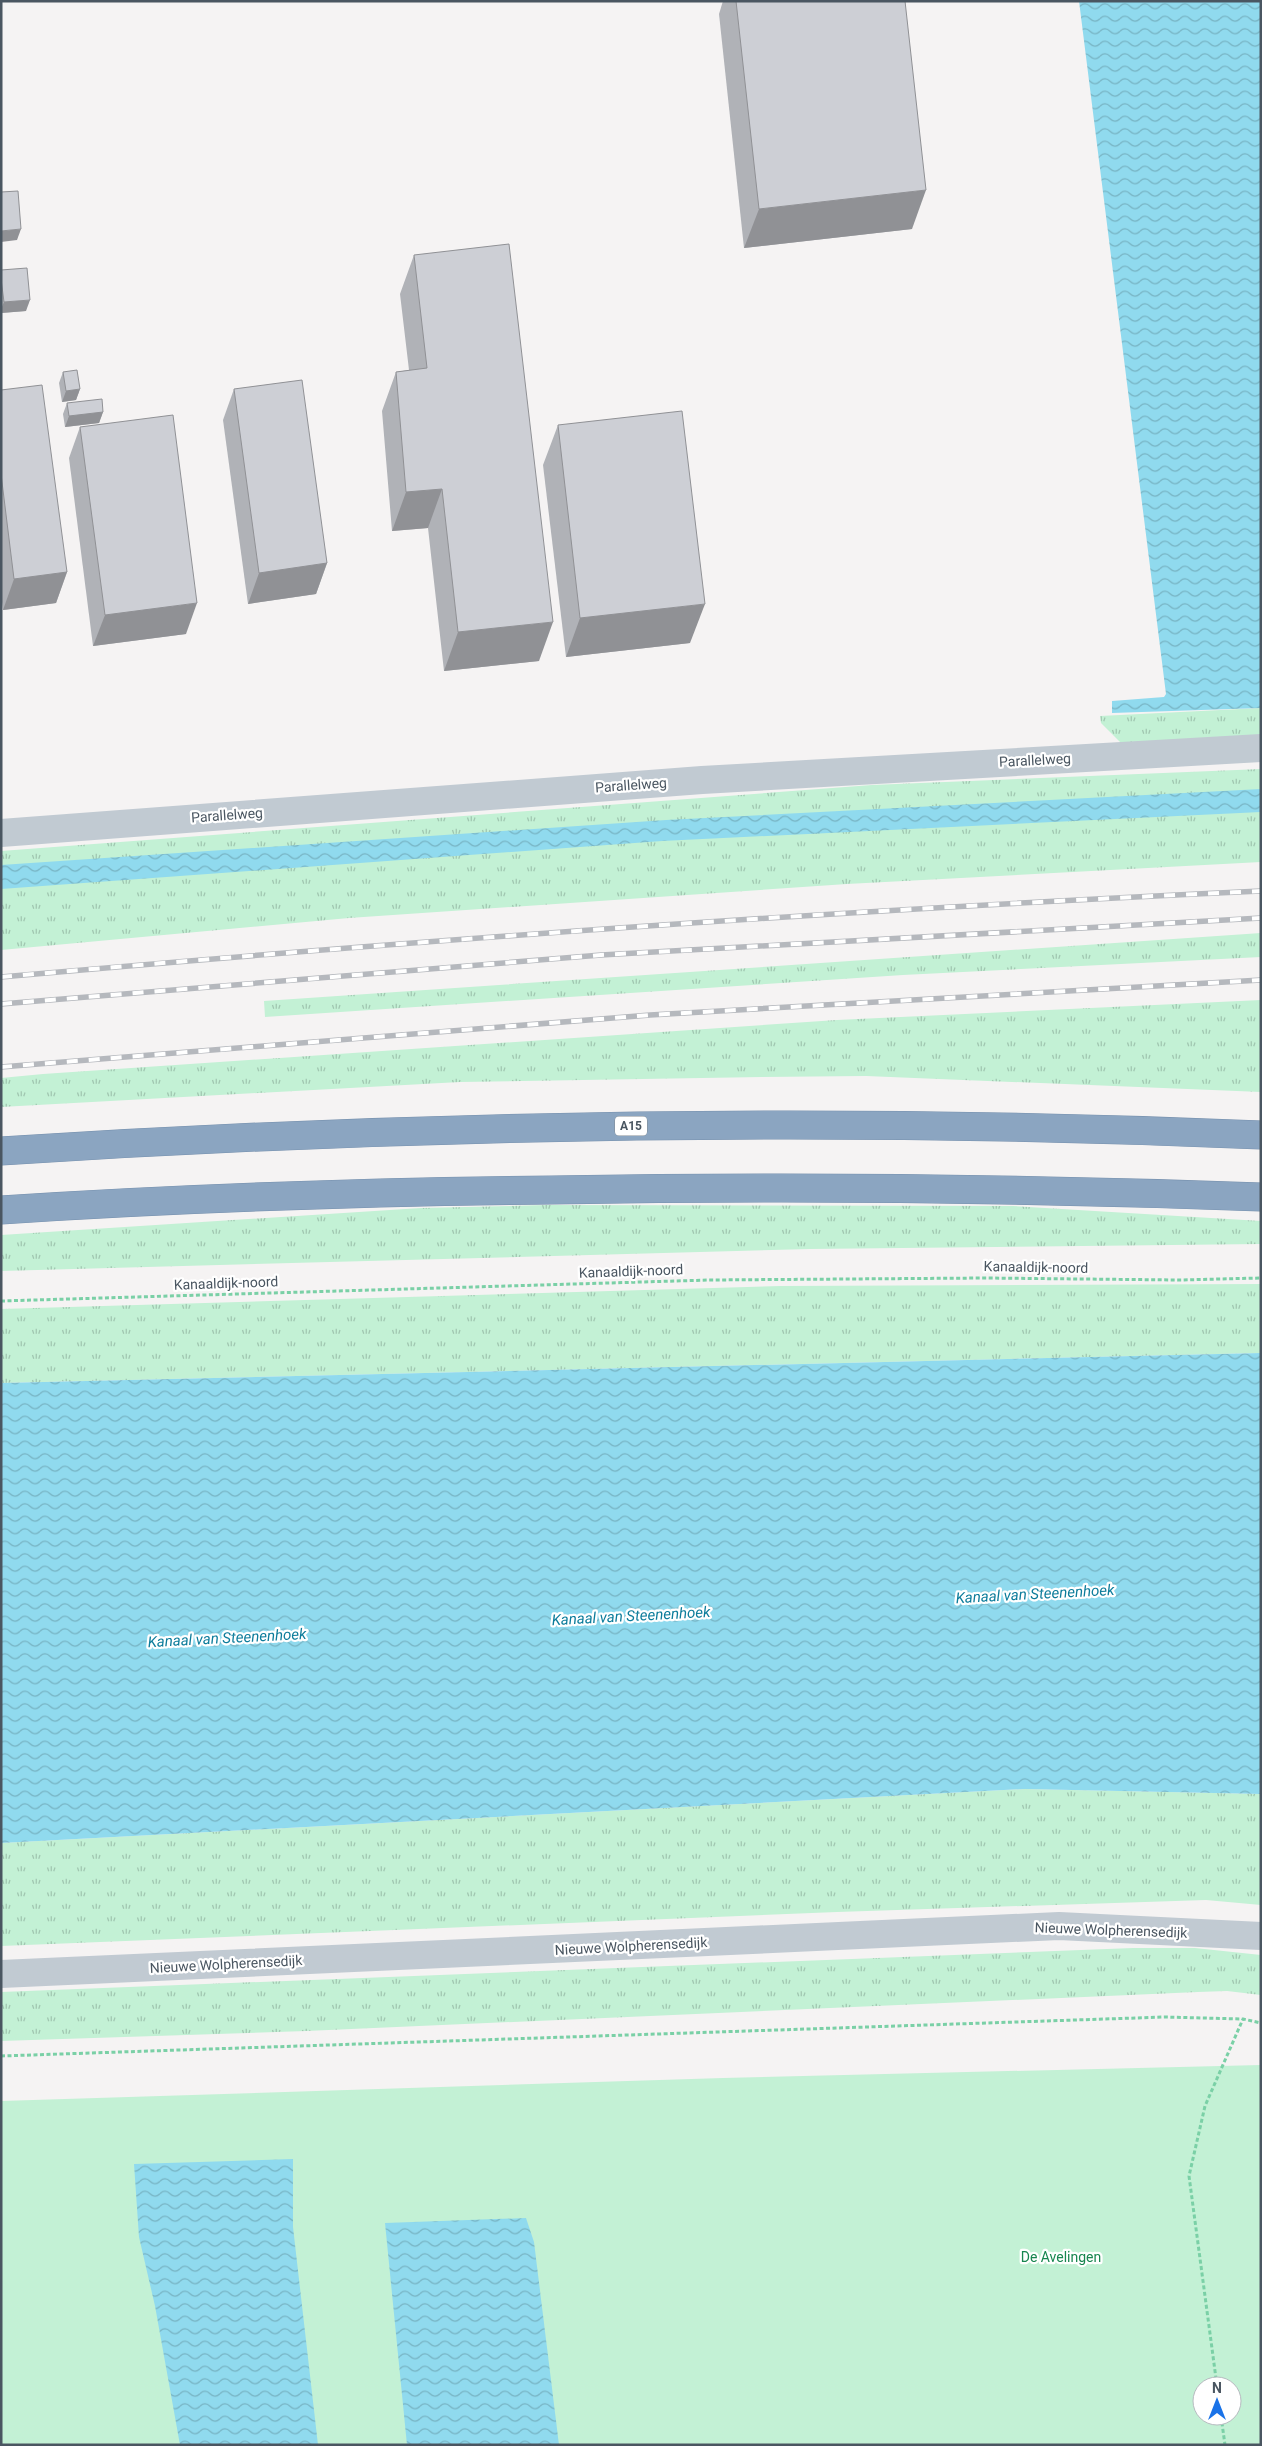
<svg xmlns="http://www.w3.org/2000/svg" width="1262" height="2446" viewBox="0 0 1262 2446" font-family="Roboto,sans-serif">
<defs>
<pattern id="grass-tufts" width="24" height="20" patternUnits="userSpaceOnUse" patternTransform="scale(1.25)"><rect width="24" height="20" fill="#c3f1d5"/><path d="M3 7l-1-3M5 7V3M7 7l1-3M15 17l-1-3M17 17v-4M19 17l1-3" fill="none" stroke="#a0c6b0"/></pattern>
<pattern id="water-waves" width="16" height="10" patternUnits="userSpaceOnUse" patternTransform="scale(1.25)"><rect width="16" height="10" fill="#90daee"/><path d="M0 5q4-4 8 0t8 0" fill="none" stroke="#78b4c4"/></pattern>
</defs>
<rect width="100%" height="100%" fill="#f5f3f3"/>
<g fill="url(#grass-tufts)">
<path d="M1261,708V737L1121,743L1101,723L1100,716Z"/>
<path d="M1261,769V862L847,884L349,918L1,950V851L872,785Z"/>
<path d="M1261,933V957L903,975L265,1017L264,1001Z"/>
<path d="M1261,1000V1092L866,1076L762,1077L460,1082L1,1107V1078L43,1074L837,1020Z"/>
<path d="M547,1205L1013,1206L1261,1221V1244L810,1249L1,1271V1235L421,1208Z"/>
<path d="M1261,1284V1353L1,1383V1309L781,1286Z"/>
<path d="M1025,1789L1261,1794V1905L1206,1900L837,1912L1,1946V1843Z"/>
<path d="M1133,1948H1195L1261,1955V1995L1227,1991L1198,1992L306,2031L1,2041V1992Z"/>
</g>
<path fill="#c3f1d5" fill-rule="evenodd" d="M1261,2065V2445H1V2101L723,2078ZM1202,2386H1232V2416H1202Z"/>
<g fill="url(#water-waves)">
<path d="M1079,1H1261V708L1112,713V701L1164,697L1166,694Z"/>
<path d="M1261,789V812L662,841L1,889V865L666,820Z"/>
<path d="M1261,1353V1794L1025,1789L1,1843V1383Z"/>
<path d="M293,2159V2227L318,2445H180L155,2306L139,2237L134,2164Z"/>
<path d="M526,2218L534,2242L559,2445H407L385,2223Z"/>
</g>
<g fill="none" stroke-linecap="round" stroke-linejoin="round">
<defs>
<g id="motorway">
<path d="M1,1151C420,1124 841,1117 1261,1135"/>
<path d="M1,1210C184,1198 368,1192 552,1190C788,1186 1024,1188 1261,1197"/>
</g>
</defs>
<use href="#motorway" stroke="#7690ad" stroke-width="29"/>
<g stroke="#7ad0a6" stroke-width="3" stroke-dasharray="4 2.5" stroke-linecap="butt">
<path d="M1,1301L709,1280L986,1278L1179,1280L1261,1278"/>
<path d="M1,2056L1165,2017L1243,2019L1261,2023"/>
<path d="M1217,2386L1189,2176L1205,2106L1243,2019"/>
<path d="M1221,2416L1225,2445"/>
</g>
<path stroke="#c1cad2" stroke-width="28" d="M1,833L702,780L1261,748"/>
<path stroke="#c1cad2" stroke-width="28" d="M1,1974L1059,1926L1261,1936"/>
<use href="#motorway" stroke="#8ba5c1" stroke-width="28"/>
<defs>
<g id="rail">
<path d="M1,977C420,940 840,910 1261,891"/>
<path d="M1,1004L601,955L1261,918"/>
<path d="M1,1067L650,1015L1261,980"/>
</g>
</defs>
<use href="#rail" stroke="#b5b8bd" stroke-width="5.5"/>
<use href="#rail" stroke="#fff" stroke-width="4" stroke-dasharray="11" stroke-linecap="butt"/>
</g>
<g fill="#b0b2b7">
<path d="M723,1H905L912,229L744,248L719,14Z"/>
<path d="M414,255L539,661L444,671L428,528L392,531L382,411L396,372L409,370L400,294Z"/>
<path d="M1,270L26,311L1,313Z"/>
<path d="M63,372L80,389L76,400L62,402L59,383Z"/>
<path d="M234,389L327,563L316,594L248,604L223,420Z"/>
<path d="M1,390L67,572L56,603L3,610L1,594Z"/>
<path d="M67,403L103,412L99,423L65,427L63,414Z"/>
<path d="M558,425L690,643L566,657L543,465Z"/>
<path d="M80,427L186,634L93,646L69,458Z"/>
</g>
<g fill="#909195">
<path d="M926,190L912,229L744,248L759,209Z"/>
<path d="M21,229L17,240L1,242V231Z"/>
<path d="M30,300L26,311L1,313V309L4,302Z"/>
<path d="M80,389L76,400L62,402L66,391Z"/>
<path d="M103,412L99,423L65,427L69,416Z"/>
<path d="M442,489L428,528L392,531L406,492Z"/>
<path d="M327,563L316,594L248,604L259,573Z"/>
<path d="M67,572L56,603L3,610L14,579Z"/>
<path d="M197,603L186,634L93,646L105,615Z"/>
<path d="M705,604L690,643L566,657L580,618Z"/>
<path d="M553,622L539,661L444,671L458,632Z"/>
</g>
<g fill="#cdcfd5" stroke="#909195">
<path d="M736,1H905L926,190L759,209Z"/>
<path d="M18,191L21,229L1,231V192Z"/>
<path d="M509,244L553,622L458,632L442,489L406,492L396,372L427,368L414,255Z"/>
<path d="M27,268L30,300L4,302L1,279V270Z"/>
<path d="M77,370L80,389L66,391L63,372Z"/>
<path d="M302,380L327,563L259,573L234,389Z"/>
<path d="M42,385L67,572L14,579L1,474V390Z"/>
<path d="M102,399L103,412L69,416L67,403Z"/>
<path d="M682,411L705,604L580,618L558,425Z"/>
<path d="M173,415L197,603L105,615L80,427Z"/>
</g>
<g text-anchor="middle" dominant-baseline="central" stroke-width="4.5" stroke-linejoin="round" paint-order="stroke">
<rect fill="#fff" stroke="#808990" stroke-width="1" x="615" y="1116.5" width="32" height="19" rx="4"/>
<g font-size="12" font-weight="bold" fill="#4a5661">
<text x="631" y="1126">A15</text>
</g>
<g font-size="14" fill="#4a5661" stroke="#fff">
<text transform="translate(1035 760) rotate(-3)">Parallelweg</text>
<text transform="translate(631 785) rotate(-4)">Parallelweg</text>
<text transform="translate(227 815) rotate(-4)">Parallelweg</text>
<text transform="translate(1036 1267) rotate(1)">Kanaaldijk-noord</text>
<text transform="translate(631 1271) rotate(-2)">Kanaaldijk-noord</text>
<text transform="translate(226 1283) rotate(-2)">Kanaaldijk-noord</text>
<text transform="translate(1111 1930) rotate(2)">Nieuwe Wolpherensedijk</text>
<text transform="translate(631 1946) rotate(-3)">Nieuwe Wolpherensedijk</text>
<text transform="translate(226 1964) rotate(-3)">Nieuwe Wolpherensedijk</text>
</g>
<g font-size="14" fill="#17864f" stroke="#fff">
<text x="1061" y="2257">De Avelingen</text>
</g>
<g font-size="15" font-style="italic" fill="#0c7c9b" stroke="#fff">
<text transform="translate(1035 1594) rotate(-3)">Kanaal van Steenenhoek</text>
<text transform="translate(631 1616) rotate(-3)">Kanaal van Steenenhoek</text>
<text transform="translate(227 1638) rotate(-3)">Kanaal van Steenenhoek</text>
</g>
</g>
<rect width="1262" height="2446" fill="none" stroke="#4a5661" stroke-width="5"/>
<g transform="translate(1217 2401)"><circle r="24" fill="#ffffff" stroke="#b7bbc0"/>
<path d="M0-4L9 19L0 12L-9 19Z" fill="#1a73e8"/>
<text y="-8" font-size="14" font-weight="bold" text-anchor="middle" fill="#4a5661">N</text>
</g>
</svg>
